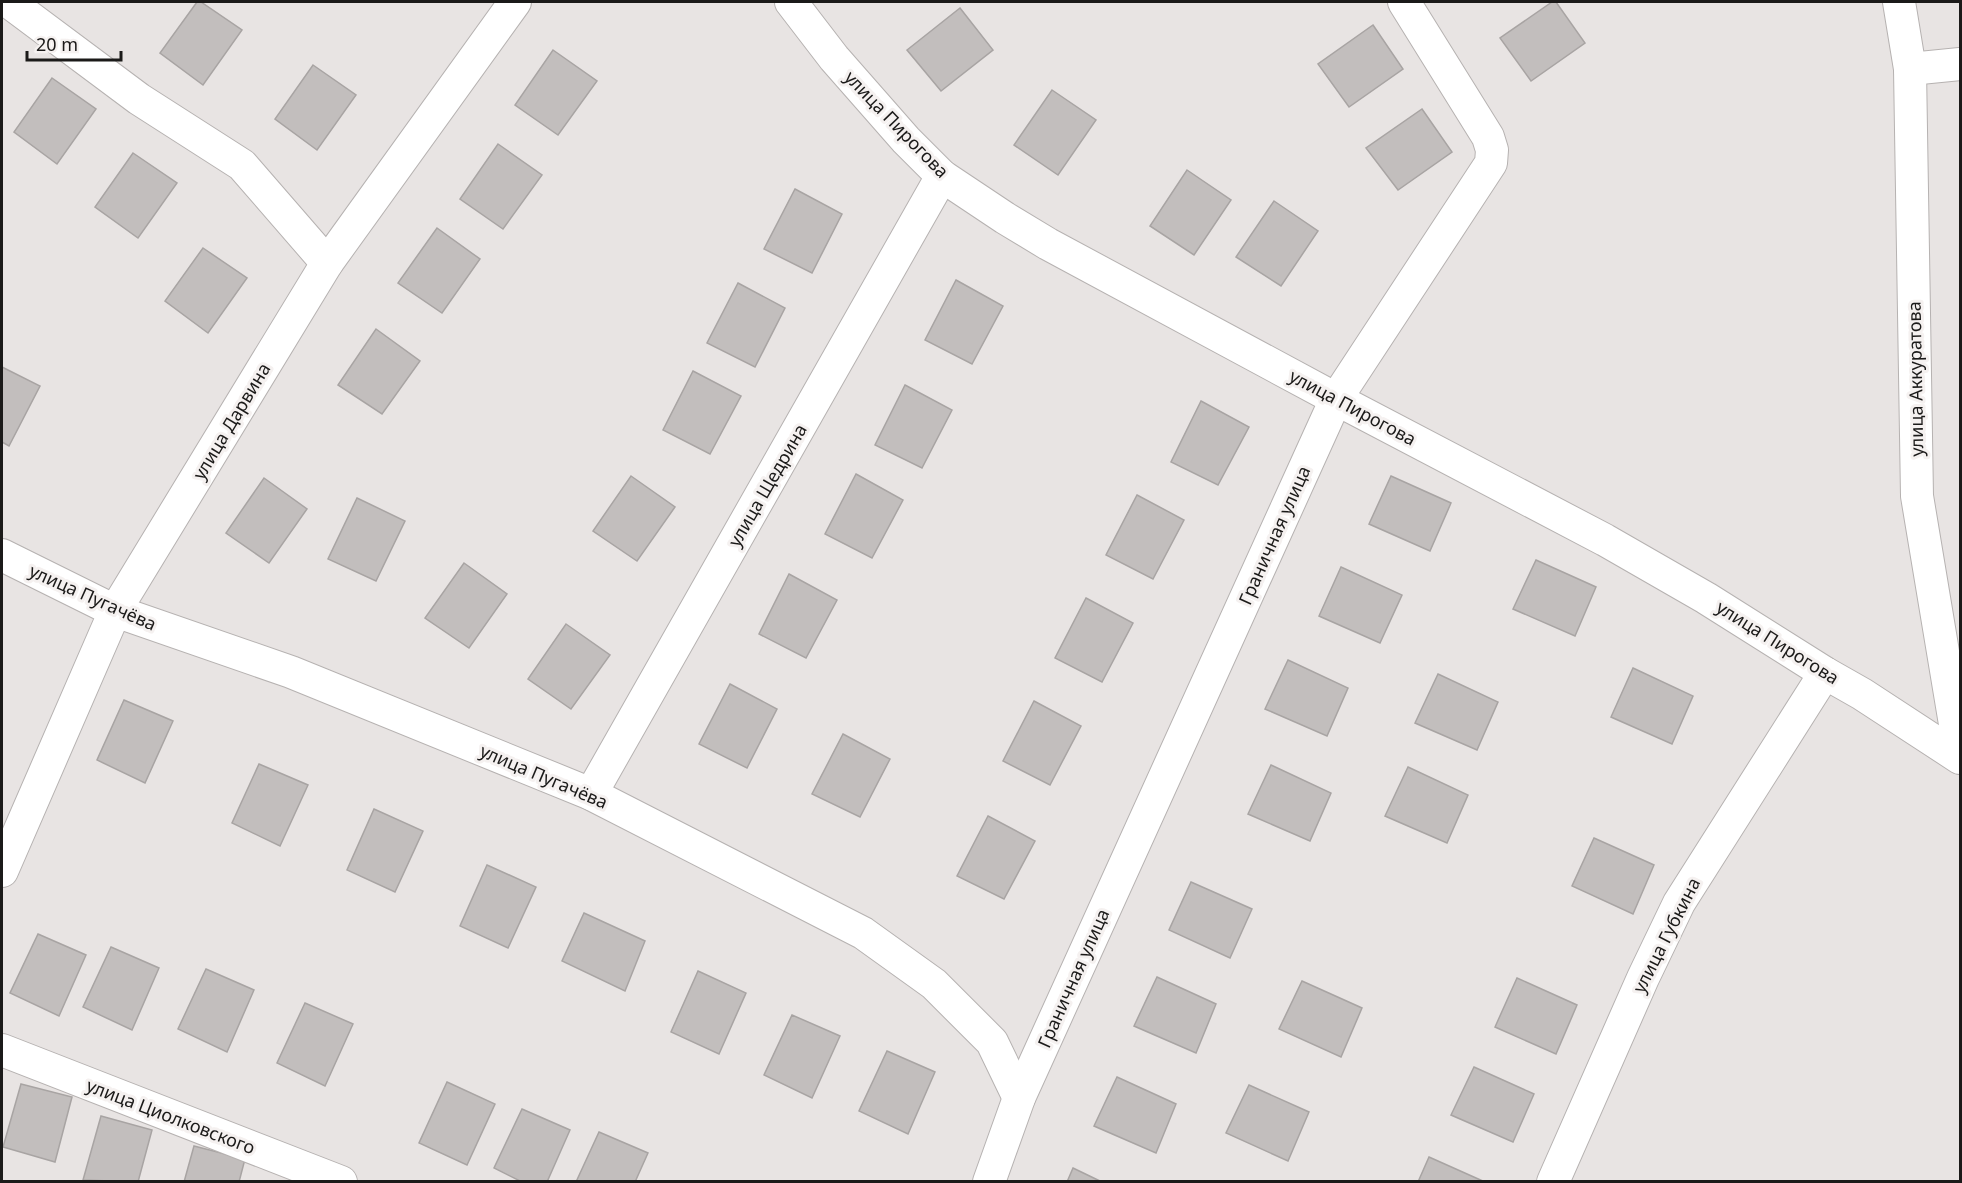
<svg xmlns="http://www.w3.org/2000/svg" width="1962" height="1183" viewBox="0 0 1962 1183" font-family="'Noto Sans',sans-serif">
<rect width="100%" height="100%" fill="#e8e4e3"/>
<g fill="#c2bebd" stroke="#a8a4a3" stroke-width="1.5">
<path d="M197,2H201L242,30L203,85L160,53Z"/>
<path d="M1552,2H1556L1585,43L1531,81L1500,38Z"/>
<path d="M960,8L993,50L941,91L907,50Z"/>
<path d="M1373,25L1403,69L1349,107L1318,64Z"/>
<path d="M553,50L597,81L558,135L515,105Z"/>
<path d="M313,65L356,95L317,150L275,119Z"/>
<path d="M52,78L96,109L57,164L14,132Z"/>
<path d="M1052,90L1096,120L1058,175L1014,145Z"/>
<path d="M1422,109L1452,152L1398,190L1366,148Z"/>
<path d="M498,144L542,175L503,229L460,199Z"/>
<path d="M133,153L177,183L138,238L95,207Z"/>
<path d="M1187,170L1231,200L1194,255L1150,226Z"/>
<path d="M795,189L842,214L812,273L764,249Z"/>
<path d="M1274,201L1318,231L1281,286L1236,257Z"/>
<path d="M437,228L480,259L442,313L398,283Z"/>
<path d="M203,248L247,278L208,333L165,301Z"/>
<path d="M956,280L1003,306L972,364L925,340Z"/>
<path d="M738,283L785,308L755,367L707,343Z"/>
<path d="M376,329L420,361L382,414L338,385Z"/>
<path d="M2,367L40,386L9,446L2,442Z"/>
<path d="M693,371L741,396L710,454L663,430Z"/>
<path d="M905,385L952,410L922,468L875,445Z"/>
<path d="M1201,401L1249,427L1218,485L1171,462Z"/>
<path d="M856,474L903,500L872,558L825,534Z"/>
<path d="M631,476L675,507L637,561L593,531Z"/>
<path d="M1391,476L1451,503L1430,551L1369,524Z"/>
<path d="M264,478L307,509L269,563L226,533Z"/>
<path d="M1137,495L1184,520L1153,579L1106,555Z"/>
<path d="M357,498L405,521L376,581L328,559Z"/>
<path d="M1536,560L1596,587L1575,636L1513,609Z"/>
<path d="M464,563L507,594L469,648L425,618Z"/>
<path d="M1341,567L1402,595L1380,643L1319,616Z"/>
<path d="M789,574L837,600L806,658L759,634Z"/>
<path d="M1086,598L1133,623L1102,682L1055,658Z"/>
<path d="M566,624L610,655L571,709L528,679Z"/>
<path d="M1288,660L1348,688L1327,736L1265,709Z"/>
<path d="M1633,668L1693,696L1672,744L1611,717Z"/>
<path d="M1438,674L1498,702L1477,750L1415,723Z"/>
<path d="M730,684L777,709L747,768L699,744Z"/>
<path d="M124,700L173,721L145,783L97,760Z"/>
<path d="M1034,701L1081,726L1050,785L1003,761Z"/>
<path d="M843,734L890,759L860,817L812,794Z"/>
<path d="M259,764L308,785L280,846L232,823Z"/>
<path d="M1271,765L1331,793L1310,841L1248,814Z"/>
<path d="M1408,767L1468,795L1447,843L1385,816Z"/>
<path d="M374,809L423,831L395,892L347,870Z"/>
<path d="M988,816L1035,841L1004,899L957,876Z"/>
<path d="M1594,838L1654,865L1633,914L1572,886Z"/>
<path d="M487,865L536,887L508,948L460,926Z"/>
<path d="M1191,882L1252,909L1230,958L1169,930Z"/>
<path d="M584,913L645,941L625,991L562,961Z"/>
<path d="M38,934L86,955L59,1016L10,993Z"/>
<path d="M111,947L159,968L132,1030L83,1007Z"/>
<path d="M206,969L254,990L227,1052L178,1029Z"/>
<path d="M698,971L746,993L719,1054L671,1032Z"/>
<path d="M1157,977L1216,1004L1196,1053L1134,1026Z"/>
<path d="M1517,978L1577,1005L1556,1054L1495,1027Z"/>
<path d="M1302,981L1362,1008L1341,1057L1279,1029Z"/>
<path d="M305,1003L353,1024L325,1086L277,1063Z"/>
<path d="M792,1015L840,1036L812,1098L764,1075Z"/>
<path d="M887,1051L935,1072L908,1134L859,1111Z"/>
<path d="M1474,1067L1534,1094L1513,1142L1451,1115Z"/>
<path d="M1117,1077L1176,1104L1156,1153L1094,1126Z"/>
<path d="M447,1082L495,1104L467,1165L419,1143Z"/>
<path d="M21,1084L72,1097L55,1162L3,1147Z"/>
<path d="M1249,1085L1309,1112L1288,1161L1226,1133Z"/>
<path d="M522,1109L570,1130L547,1182H522L494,1168Z"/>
<path d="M101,1116L152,1130L138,1182L83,1180Z"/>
<path d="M599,1132L648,1153L635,1182H576Z"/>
<path d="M194,1146L245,1159L239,1182H184Z"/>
<path d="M1429,1157L1485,1182H1418Z"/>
<path d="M1073,1168L1102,1182H1067Z"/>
</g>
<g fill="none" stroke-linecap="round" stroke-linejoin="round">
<defs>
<g id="minor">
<path d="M9,2L139,99L242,165L327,263"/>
<path d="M791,2L834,58L906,140L942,176L1005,218L1048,244L1336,399L1605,540L1706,598L1825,673L1862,694L1960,758"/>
<path d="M1899,2L1910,69L1917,496L1960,754"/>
<path d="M1910,69L1960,64"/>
<path d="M2,555L115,611L291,672L591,794L863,933L934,984L992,1042L1019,1098"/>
<path d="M591,794L942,176"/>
<path d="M2,871L115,611L327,263L515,2"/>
<path d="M2,1050L341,1182"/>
<path d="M989,1182L1019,1098L1336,399L1491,163L1492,150L1488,137L1404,2"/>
<path d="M1553,1182L1643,978L1679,903L1825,673"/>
</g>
</defs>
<use href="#minor" stroke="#b6b2b1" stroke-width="34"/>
<use href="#minor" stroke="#fff" stroke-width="32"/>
</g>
<g text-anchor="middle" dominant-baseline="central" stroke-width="6" stroke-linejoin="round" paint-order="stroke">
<g font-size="18" fill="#1b1a19" stroke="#f5f1f0">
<text transform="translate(897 124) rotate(46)">улица Пирогова</text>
<text transform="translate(1915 379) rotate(-91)">улица Аккуратова</text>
<text transform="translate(1353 407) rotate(28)">улица Пирогова</text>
<text transform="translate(231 421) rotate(-59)">улица Дарвина</text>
<text transform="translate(767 485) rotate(-60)">улица Щедрина</text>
<text transform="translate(1274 535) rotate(-66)">Граничная улица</text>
<text transform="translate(93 597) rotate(24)">улица Пугачёва</text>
<text transform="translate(1778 642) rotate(32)">улица Пирогова</text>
<text transform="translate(544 776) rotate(23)">улица Пугачёва</text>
<text transform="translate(1666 935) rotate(-63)">улица Губкина</text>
<text transform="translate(1073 978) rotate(-66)">Граничная улица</text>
<text transform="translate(171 1116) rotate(21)">улица Циолковского</text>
</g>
</g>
<rect width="1962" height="1183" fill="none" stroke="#1b1a19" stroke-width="6"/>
<path d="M27 51v9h94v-9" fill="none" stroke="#1b1a19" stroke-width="3"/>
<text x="36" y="51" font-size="18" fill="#1b1a19" stroke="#f5f1f0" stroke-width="4.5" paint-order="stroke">20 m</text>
</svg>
